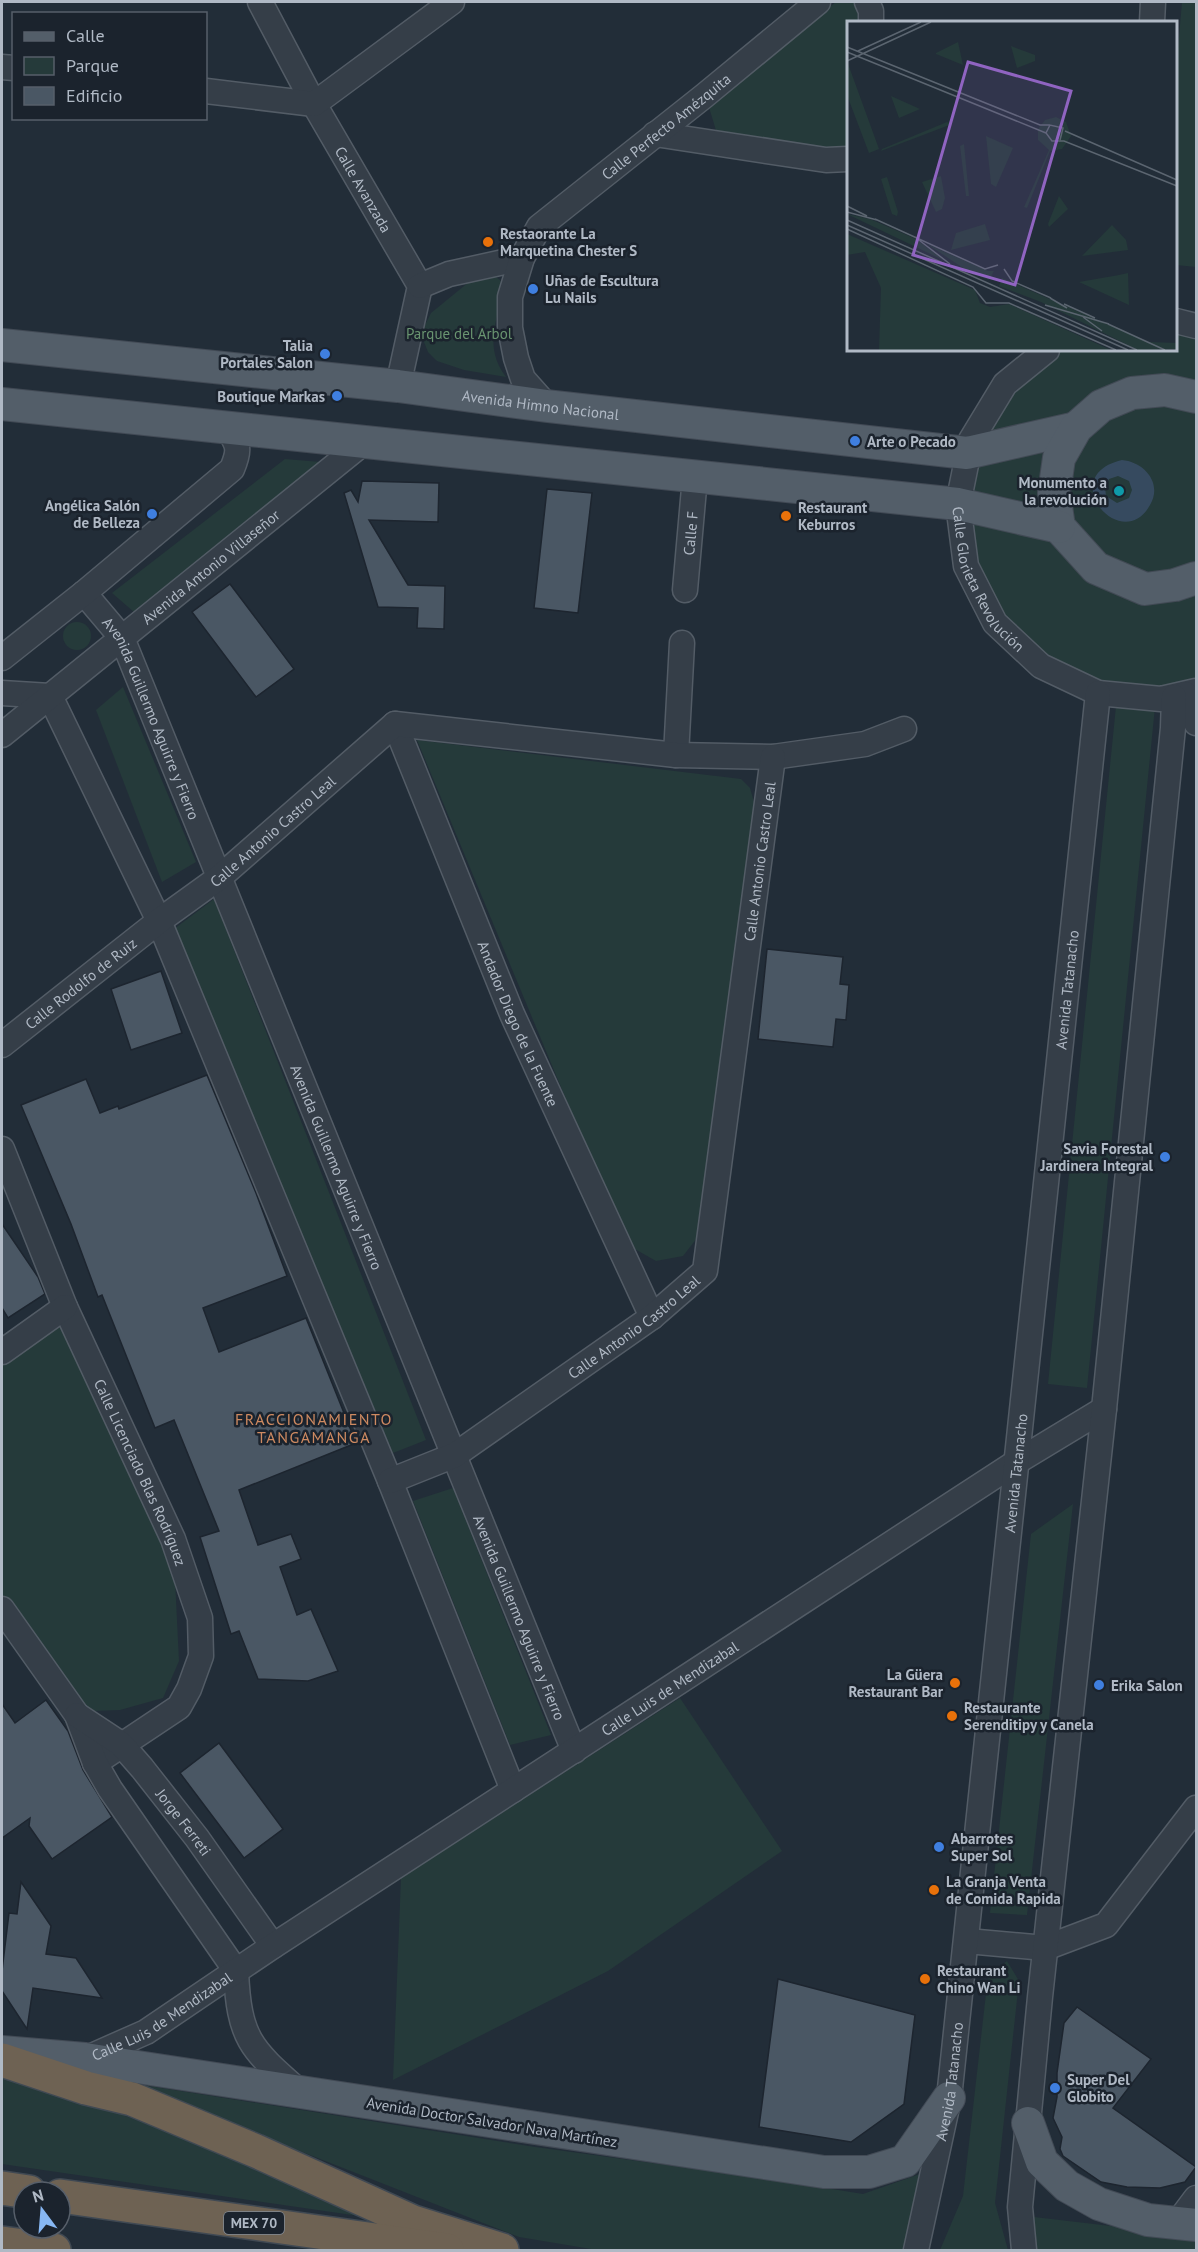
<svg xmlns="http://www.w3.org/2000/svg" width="1198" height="2252" viewBox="0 0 1198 2252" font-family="'PT Sans',sans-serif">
<rect width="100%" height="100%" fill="#222d38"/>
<g fill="#253a3a">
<path d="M836,2H857L858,22H848V137L845,149L718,137L708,104Z"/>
<path d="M1182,2H1196V267L1176,265V71Z"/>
<path d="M493,275L500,280L502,289C498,322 483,346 506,377L464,370L437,361L428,352L424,342V327L431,313L469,282Z"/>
<path d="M1176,321L1196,326V691L1161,699L1041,666L966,566L971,440L1047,350H1176Z"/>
<path d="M285,459L333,463L142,619L112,593Z"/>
<circle cx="77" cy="636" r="14"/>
<path d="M123,687L196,862L162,882L96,710Z"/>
<path d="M1116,706L1155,707L1087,1388L1048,1384Z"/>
<path d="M417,740L741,779L750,788L754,802L701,1233L683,1256L656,1261L626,1244Z"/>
<path d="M214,899L426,1440L393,1453L174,929Z"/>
<path d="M64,1312L173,1539L179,1661L163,1698L120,1710L91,1711L71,1701L2,1609V1352Z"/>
<path d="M453,1488L551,1735L510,1745L413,1501Z"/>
<path d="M1073,1504L1027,1915L990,1913L1031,1534Z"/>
<path d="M680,1698L782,1851L608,1971L393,2080L401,1878Z"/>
<path d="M1007,1961L1019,1981L995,2203L1008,2250H940L963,2196L988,1976Z"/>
<path d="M2,2071C125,2115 248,2160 366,2217L2,2164Z"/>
<path d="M124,2082L535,2147L770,2179L863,2194L923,2173L908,2250H597L519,2237Z"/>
<path d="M1034,2217L1196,2236V2250H1031Z"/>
</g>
<path fill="#364a5f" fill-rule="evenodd" d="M1122,460C1144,462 1163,483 1150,505C1122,556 1054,476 1122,460ZM1118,476L1129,481L1132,490L1129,498L1117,503L1106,496L1105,487L1109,479Z"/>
<g fill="#4a5764" stroke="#1d252f" stroke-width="1.5">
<path d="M362,481L439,483L438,522L369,520L408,585L445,586L444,629L417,628L418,608L378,607L344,493L351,490L358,502Z"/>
<path d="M547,489L592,493L578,613L534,608Z"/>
<path d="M230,584L294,669L256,697L192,612Z"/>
<path d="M767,949L843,957L840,984L849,985L846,1020L836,1019L833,1047L758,1039Z"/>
<path d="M161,971L182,1033L131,1050L111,989Z"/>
<path d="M207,1075L256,1193L287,1276L203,1308L219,1352L306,1318L356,1443L239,1490L258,1545L291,1534L301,1559L280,1567L297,1615L311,1609L338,1671L308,1681L258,1679L239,1631L231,1634L200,1537L219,1531L174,1420L155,1428L102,1295L98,1297L71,1224L21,1105L86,1079L100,1113L118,1106L119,1109Z"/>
<path d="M2,1224L38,1277L45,1294L8,1318L2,1308Z"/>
<path d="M46,1700L68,1731L83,1770L112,1817L52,1859L29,1826L30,1818L2,1838V1704L15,1723Z"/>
<path d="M219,1743L283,1829L244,1858L180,1773Z"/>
<path d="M21,1882L51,1926L46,1954L76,1958L102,1998L33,1988L27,2029L2,1991V1971L9,1913L17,1914Z"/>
<path d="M778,1979L915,2015L904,2104L851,2142L759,2127Z"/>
<path d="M1077,2007L1151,2059L1113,2108L1196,2167L1185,2182L1160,2188L1127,2187L1101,2182L1063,2156L1060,2149L1062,2137L1053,2118L1057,2097V2073L1064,2023Z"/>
</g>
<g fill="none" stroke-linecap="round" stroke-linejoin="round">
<defs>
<g id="minor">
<path id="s1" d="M260,2L314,104L420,286L398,386"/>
<path d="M867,2L871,11V22"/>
<path d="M1152,22L1153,2"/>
<path d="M2,67L14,68"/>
<path d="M206,91L314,104L452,2"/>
<path d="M655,134L826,160L848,159"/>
<path d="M420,286L449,274L522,258"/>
<path d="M1176,321L1196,326"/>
<path id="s2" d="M1047,350L1005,384L971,440L958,504L966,566L995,623L1041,666L1098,693L1161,699L1196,691"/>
<path id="s3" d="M547,406L523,379L516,358L510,328V297L522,258L539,227L704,96L818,2"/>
<path id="s4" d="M685,590L695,477"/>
<path id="s5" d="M84,593L122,638L574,1751"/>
<path d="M2,658L84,593L232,469C240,450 239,446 228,429"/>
<path d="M2,693L50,696L159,921L390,1481L513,1790"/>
<path d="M1185,694L1196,723"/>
<path id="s6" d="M395,724L512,1014L652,1317"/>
<path id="s7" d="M2,735L363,443"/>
<path d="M676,755L682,643"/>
<path id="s8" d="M2,1045L159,921L220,877L395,724L676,755L773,757L865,744L904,729"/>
<path id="s9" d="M2,1149L65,1307L173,1539L200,1618L201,1656L189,1689L179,1707L95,1763"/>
<path d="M2,1352L65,1307"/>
<path id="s10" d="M390,1481L455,1455L652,1317L705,1271L773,757"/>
<path d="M2,1609L77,1715L95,1763L110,1789L236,1971"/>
<path id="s11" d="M77,1715L121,1744L142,1768L197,1838L273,1946"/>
<path d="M967,1941L1045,1948L1106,1925L1196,1808"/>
<path d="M236,1971C239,2040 251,2049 301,2093"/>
<path id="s12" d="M85,2059L146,2032L273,1946L513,1790L1018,1461L1104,1409"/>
<path d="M1178,2222L1196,2198"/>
<path id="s13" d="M916,2250L949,2098L1098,693"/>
<path d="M1024,2250L1020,2207L1040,1997L1104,1409L1173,728L1174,697"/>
</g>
<g id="major">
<path id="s14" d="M2,345L398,386L547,406L967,453L1076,428"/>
<path d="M1196,397L1165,390L1132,393L1101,406L1076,428L1059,458L1054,493L1059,527L1096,568L1145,589L1175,585L1196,578"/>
<path d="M2,404L958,504L1059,527"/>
<path d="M2,2052L85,2059L824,2172H869L905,2161L949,2098"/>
<path d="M1028,2123L1042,2162L1067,2186L1099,2204L1148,2220L1196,2225"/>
</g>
<g id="highway">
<path d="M2,2060L86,2088L132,2099L256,2151L413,2222L502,2250"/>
<path d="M2,2188L29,2192"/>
<path d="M60,2196L447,2250"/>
<path d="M2,2243L54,2250"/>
</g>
</defs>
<use href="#minor" stroke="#535c66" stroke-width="27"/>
<use href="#major" stroke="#424a55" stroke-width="34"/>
<use href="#highway" stroke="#404953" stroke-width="36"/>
<use href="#minor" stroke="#353e48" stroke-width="24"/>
<use href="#major" stroke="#535e69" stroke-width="32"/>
<use href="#highway" stroke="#6e6253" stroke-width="33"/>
</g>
<g fill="#e8710a" stroke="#1b232d" stroke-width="2">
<circle cx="488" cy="242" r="6"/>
<circle cx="786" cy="516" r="6"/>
<circle cx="955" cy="1683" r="6"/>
<circle cx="952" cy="1716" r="6"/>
<circle cx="934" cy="1890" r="6"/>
<circle cx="925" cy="1979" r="6"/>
</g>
<g fill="#3f7fe0" stroke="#1b232d" stroke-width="2">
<circle cx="533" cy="289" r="6"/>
<circle cx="325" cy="354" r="6"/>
<circle cx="337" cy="396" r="6"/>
<circle cx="855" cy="441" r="6"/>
<circle cx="152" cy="514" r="6"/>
<circle cx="1165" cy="1157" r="6"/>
<circle cx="1099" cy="1685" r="6"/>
<circle cx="939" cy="1847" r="6"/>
<circle cx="1055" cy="2088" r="6"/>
</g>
<circle fill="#0f9aa8" stroke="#1b232d" stroke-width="2" cx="1119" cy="491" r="6"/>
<g text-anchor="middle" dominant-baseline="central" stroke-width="5" stroke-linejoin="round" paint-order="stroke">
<rect fill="#1b232d" stroke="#838c97" stroke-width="1.5" x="224" y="2212" width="60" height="22" rx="4.5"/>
<g font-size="14" font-weight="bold" fill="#b0b9c5">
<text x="254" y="2223">MEX 70</text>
</g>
<g font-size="15" fill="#b0b9c5" stroke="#1b232d">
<text stroke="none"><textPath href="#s3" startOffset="358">Calle Perfecto Amézquita</textPath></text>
<text stroke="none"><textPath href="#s1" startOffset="214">Calle Avanzada</textPath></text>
<text stroke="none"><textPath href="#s14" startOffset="542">Avenida Himno Nacional</textPath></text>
<text stroke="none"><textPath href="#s4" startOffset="57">Calle F</textPath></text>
<text stroke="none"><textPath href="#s7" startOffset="268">Avenida Antonio Villaseñor</textPath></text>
<text stroke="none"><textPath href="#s2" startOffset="268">Calle Glorieta Revolución</textPath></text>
<text stroke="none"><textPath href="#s5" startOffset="144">Avenida Guillermo Aguirre y Fierro</textPath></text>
<text stroke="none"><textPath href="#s8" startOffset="345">Calle Antonio Castro Leal</textPath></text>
<text stroke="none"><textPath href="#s10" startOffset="794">Calle Antonio Castro Leal</textPath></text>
<text stroke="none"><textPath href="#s8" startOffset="100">Calle Rodolfo de Ruiz</textPath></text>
<text stroke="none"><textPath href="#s13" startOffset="1270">Avenida Tatanacho</textPath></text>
<text stroke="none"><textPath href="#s6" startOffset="324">Andador Diego de la Fuente</textPath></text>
<text stroke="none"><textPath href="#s5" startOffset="630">Avenida Guillermo Aguirre y Fierro</textPath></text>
<text stroke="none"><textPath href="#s10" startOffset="290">Calle Antonio Castro Leal</textPath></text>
<text stroke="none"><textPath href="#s9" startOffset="352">Calle Licenciado Blas Rodríguez</textPath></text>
<text stroke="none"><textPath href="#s13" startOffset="784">Avenida Tatanacho</textPath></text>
<text stroke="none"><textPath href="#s5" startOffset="1116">Avenida Guillermo Aguirre y Fierro</textPath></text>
<text stroke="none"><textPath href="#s12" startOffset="693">Calle Luis de Mendizabal</textPath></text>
<text stroke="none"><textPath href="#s11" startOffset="153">Jorge Ferreti</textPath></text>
<text stroke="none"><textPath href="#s12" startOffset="88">Calle Luis de Mendizabal</textPath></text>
<text stroke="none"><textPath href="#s13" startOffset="172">Avenida Tatanacho</textPath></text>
<text transform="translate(492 2122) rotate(9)">Avenida Doctor Salvador Nava Martínez</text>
</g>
<g font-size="15" font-weight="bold" fill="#b0b9c5" stroke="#1b232d" text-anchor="start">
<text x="500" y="233">Restaorante La<tspan x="500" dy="17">Marquetina Chester S</tspan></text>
<text x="545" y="280">Uñas de Escultura<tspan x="545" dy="17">Lu Nails</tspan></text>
<text x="313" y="345" text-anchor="end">Talia<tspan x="313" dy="17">Portales Salon</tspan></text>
<text x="325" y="396" text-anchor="end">Boutique Markas</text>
<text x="867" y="441">Arte o Pecado</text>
<text x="1107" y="482" text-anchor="end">Monumento a<tspan x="1107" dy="17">la revolución</tspan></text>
<text x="140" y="505" text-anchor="end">Angélica Salón<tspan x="140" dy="17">de Belleza</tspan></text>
<text x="798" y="507">Restaurant<tspan x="798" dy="17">Keburros</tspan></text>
<text x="1153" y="1148" text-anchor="end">Savia Forestal<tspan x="1153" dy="17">Jardinera Integral</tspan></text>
<text x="943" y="1674" text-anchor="end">La Güera<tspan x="943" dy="17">Restaurant Bar</tspan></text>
<text x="1111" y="1685">Erika Salon</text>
<text x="964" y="1707">Restaurante<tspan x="964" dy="17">Serenditipy y Canela</tspan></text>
<text x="951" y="1838">Abarrotes<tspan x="951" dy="17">Super Sol</tspan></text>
<text x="946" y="1881">La Granja Venta<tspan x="946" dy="17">de Comida Rapida</tspan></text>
<text x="937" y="1970">Restaurant<tspan x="937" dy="17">Chino Wan Li</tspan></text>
<text x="1067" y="2079">Super Del<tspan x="1067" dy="17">Globito</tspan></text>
</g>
<g font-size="15" fill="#699470" stroke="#1b232d">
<text x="459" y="333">Parque del Arbol</text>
</g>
<g font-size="16" letter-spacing="1.5" fill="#ce8a61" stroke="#1b232d">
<text x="314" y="1419">FRACCIONAMIENTO<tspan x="314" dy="18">TANGAMANGA</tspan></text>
</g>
</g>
<g transform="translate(847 21)">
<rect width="330" height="330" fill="#222d38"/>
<path d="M111,21L116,44L89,33V32ZM164,25L188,34V40L170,47ZM0,40L32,128L22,132L0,74ZM44,75L73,88L52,97ZM209,96L219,101L224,115L215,128L203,130L180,187L177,186L202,129L191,119V108L198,99ZM100,101L105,103L34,130L35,128ZM139,115L166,127L149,166L144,163ZM117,123L122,175H119L113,125ZM94,155L98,177L95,188L89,191L75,161ZM40,156L51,191L50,195L45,193L34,158ZM212,175L221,188L202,206L201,203ZM0,193L23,198L69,218L98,240ZM138,203L143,219L104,229L109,212ZM265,204L279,219L281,229L235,235ZM0,213L128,269L133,282L143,286L162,283L264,329H32L34,267L18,231L0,234ZM80,223L141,250H147L142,259L125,253ZM281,252L282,284L232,261L272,254ZM155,257L301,321L330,322V328L291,329L194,281L152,265Z" fill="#253a3a"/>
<path fill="none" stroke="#5b6570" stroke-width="1.5" d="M0,26L193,104H203M11,30L74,1M0,31L199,112M0,40L84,1M218,110L330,159M213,119L216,107L203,104L199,112L205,120H217L330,165M0,185L20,195M0,191L30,199M28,198L138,248L151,244M0,199L290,329M0,204L281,329M0,208L126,266L139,282H162L269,329M68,216L103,243M157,248L165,260L204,277M203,277L220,287M217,283L248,297M198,284L262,303M236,296L255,310M261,303L318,329"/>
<path fill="#9064c1" fill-opacity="0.15" stroke="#9064c1" stroke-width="3" d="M121,41L224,70L168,264L66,234Z"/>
<rect width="330" height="330" fill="none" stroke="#b0b9c5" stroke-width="3"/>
</g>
<rect width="1198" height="2252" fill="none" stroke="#b0b9c5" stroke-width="6"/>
<rect x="12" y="12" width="195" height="108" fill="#1b232d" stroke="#575f6a" stroke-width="1.5"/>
<rect x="24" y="32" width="30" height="9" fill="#535e69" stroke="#575f6a" stroke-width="1.5"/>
<text x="66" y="42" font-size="18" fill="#b0b9c5">Calle</text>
<rect x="24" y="57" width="30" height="18" fill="#253a3a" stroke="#575f6a" stroke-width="1.5"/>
<text x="66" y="72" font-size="18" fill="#b0b9c5">Parque</text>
<rect x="24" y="87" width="30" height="18" fill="#4a5764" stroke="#575f6a" stroke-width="1.5"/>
<text x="66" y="102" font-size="18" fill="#b0b9c5">Edificio</text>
<g transform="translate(42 2210) rotate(344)"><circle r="28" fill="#1b232d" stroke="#575f6a" stroke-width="1.5"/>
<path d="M0-4.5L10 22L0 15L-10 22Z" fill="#87b7f3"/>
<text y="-9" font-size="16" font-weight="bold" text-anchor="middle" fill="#b0b9c5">N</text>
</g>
</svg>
